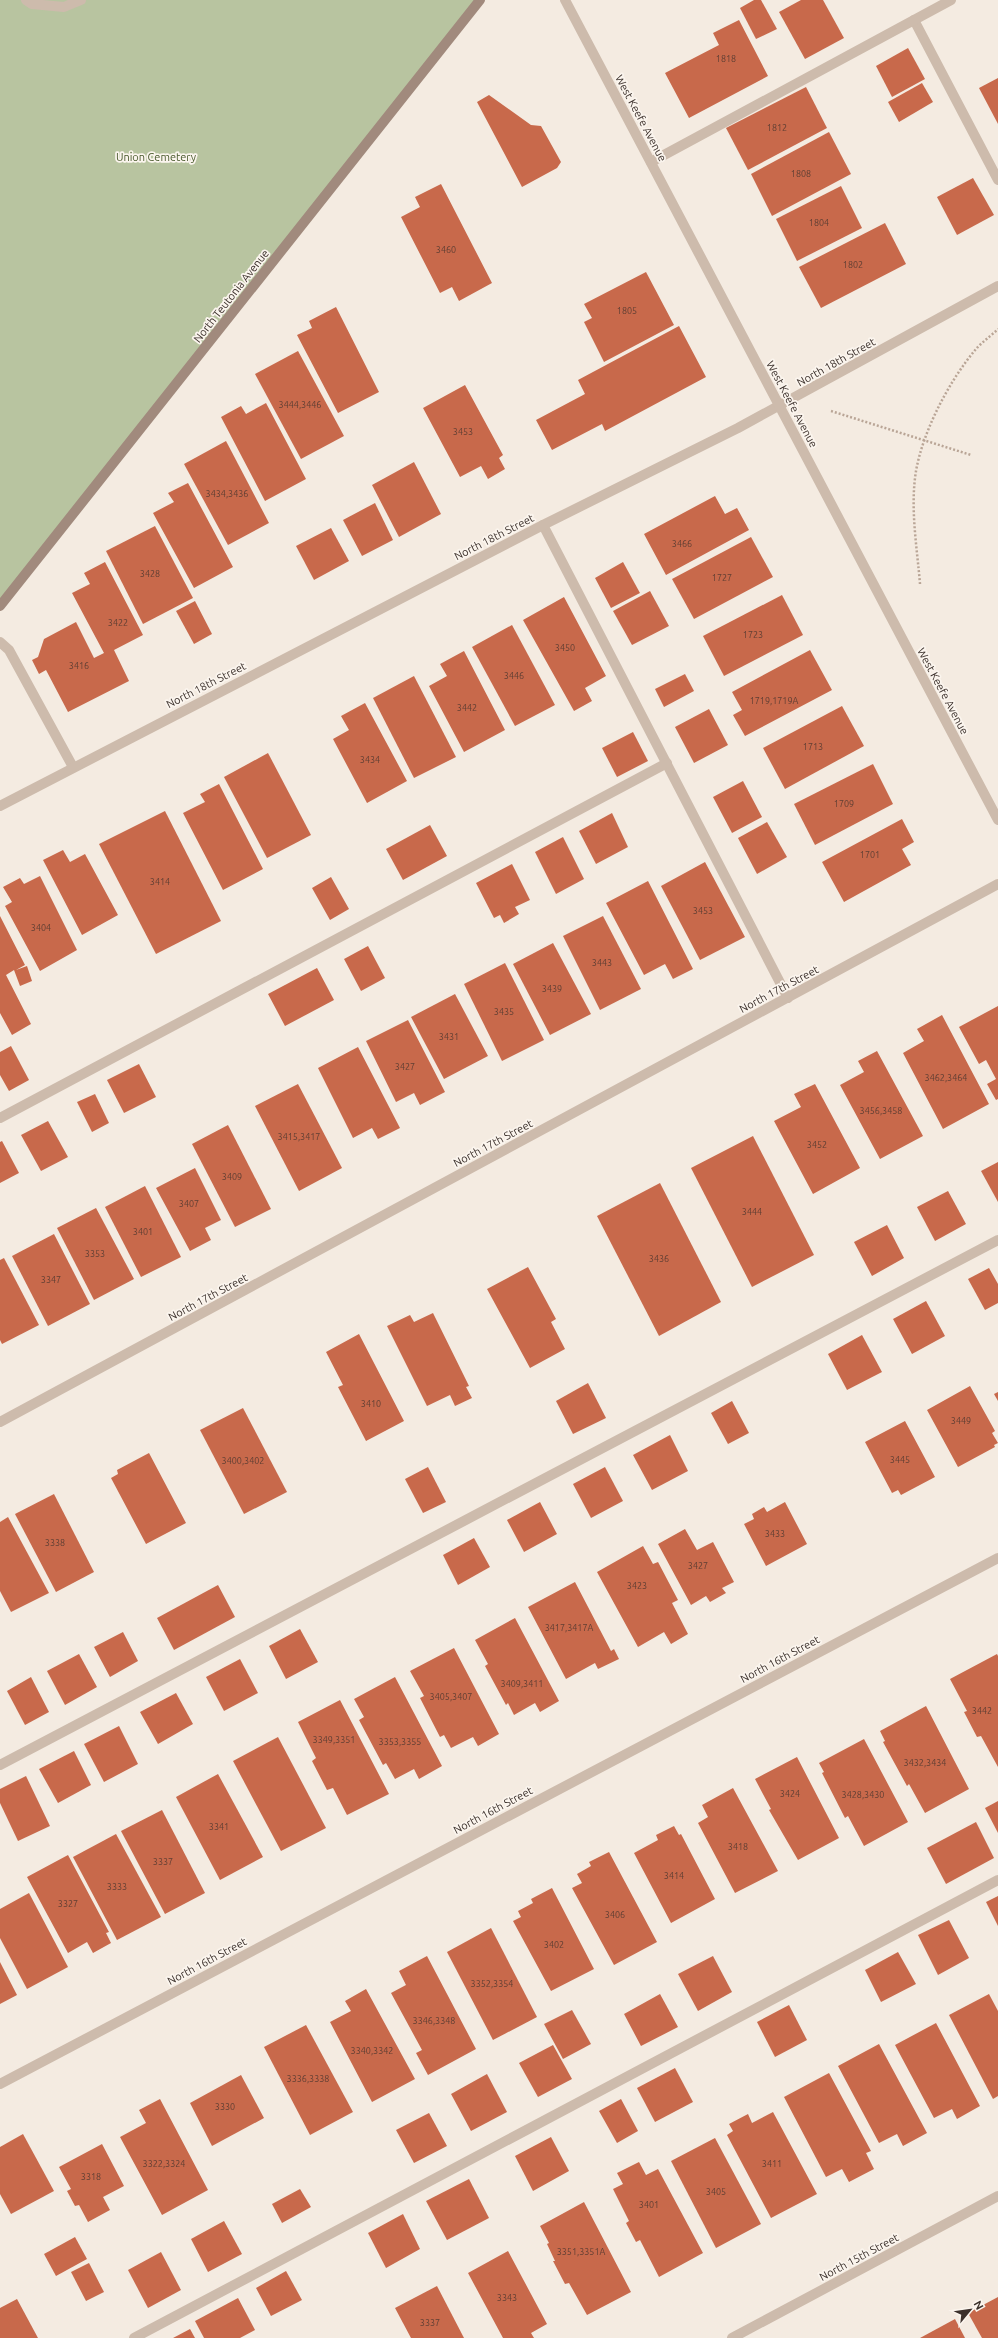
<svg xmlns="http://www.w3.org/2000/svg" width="998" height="2338" viewBox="0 0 998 2338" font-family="Ubuntu,sans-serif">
<rect width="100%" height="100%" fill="#f4ebe1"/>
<path fill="#b8c4a0" d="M0,0H480L0,606Z"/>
<g fill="#c8694b">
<path d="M754,0H761L777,29L756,39L740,8Z"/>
<path d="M801,0H823L844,38L805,59L779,12Z"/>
<path d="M739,20L768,76L689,118L665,73L719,45L713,33Z"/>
<path d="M908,48L925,79L892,97L876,66Z"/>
<path d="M998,78V124L979,88Z"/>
<path d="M922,83L933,102L899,122L888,102Z"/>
<path d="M806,87L827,128L748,170L726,128Z"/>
<path d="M489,95L531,125L541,126L561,162L557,168L522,187L477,102Z"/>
<path d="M829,132L851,174L772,216L751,174Z"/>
<path d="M973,178L994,215L957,235L937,197Z"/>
<path d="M441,184L492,283L459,301L452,287L440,293L401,217L420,207L415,197Z"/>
<path d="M841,186L862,228L797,261L776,219Z"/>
<path d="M885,223L906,264L821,308L799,267Z"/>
<path d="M646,272L674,325L604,362L584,322L592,318L584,304Z"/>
<path d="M336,307L379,392L338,413L297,335L312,328L309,321Z"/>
<path d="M679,326L706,377L605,431L602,424L552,450L536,420L585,394L578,380Z"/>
<path d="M298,351L344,436L301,459L255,374Z"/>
<path d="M465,385L503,455L499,458L505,469L488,479L481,466L460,477L423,408Z"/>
<path d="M266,403L306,479L265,501L221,417L241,406L246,414Z"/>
<path d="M226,441L269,523L228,545L184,464Z"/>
<path d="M414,462L441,514L399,537L372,485Z"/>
<path d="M188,483L233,567L194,588L153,513L174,502L168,493Z"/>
<path d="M715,496L725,514L737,508L749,530L666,575L644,534Z"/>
<path d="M375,503L393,540L362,556L343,520Z"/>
<path d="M155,526L193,598L143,624L106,551Z"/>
<path d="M331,528L349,561L314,580L296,546Z"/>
<path d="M751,537L773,577L694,619L672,579Z"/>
<path d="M105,562L143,635L114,650L129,681L68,712L46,670L39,674L32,660L38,657L44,639L76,622L94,658L104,653L72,593L90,584L84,573Z"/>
<path d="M623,562L640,593L611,608L595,578Z"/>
<path d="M650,591L669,626L632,645L613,611Z"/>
<path d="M782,595L803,635L724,676L703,636Z"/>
<path d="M564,597L606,676L585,688L592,701L574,711L523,620Z"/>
<path d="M195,601L212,634L194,644L176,611Z"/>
<path d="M512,625L555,705L515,726L472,647Z"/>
<path d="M810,650L832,690L745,736L733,715L742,710L732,692Z"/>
<path d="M464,651L505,730L464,752L429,686L447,676L440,664Z"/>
<path d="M685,674L694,691L664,707L655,689Z"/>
<path d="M414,676L456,757L414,778L373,698Z"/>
<path d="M365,703L407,781L367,803L333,739L349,730L341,716Z"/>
<path d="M842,706L864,746L785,789L763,748Z"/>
<path d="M709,709L728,745L694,763L675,727Z"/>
<path d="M633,732L648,761L617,777L602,748Z"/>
<path d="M268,753L311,835L267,858L224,777Z"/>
<path d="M873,764L893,804L815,845L794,804Z"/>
<path d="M743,781L762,817L732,833L713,797Z"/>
<path d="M219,784L263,869L223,890L183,813L205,802L200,794Z"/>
<path d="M165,811L221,921L156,954L99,844Z"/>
<path d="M612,813L628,847L596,864L579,831Z"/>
<path d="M902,819L914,842L902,849L911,865L844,902L822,862Z"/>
<path d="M767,822L787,857L757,874L738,838Z"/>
<path d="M430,825L447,856L403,880L386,849Z"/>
<path d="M563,837L584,879L556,894L535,852Z"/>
<path d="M63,850L70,862L85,854L118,915L82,935L43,860Z"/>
<path d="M705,862L745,937L700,960L661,886Z"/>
<path d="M512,864L530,900L515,907L519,914L504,923L500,915L494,918L476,883Z"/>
<path d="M40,876L77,950L40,971L5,906L12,902L3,887L20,878L24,884Z"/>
<path d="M331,877L349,909L330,920L312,888Z"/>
<path d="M648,881L693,969L673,979L665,964L644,975L606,903Z"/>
<path d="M0,916L25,965L16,970L27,966L32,981L20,986L14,970L6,975L31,1024L12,1035L0,1013Z"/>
<path d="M603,916L641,989L600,1010L563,936Z"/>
<path d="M553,943L591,1014L550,1035L513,964Z"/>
<path d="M368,946L385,978L361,991L344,959Z"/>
<path d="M505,963L544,1040L502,1061L464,984Z"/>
<path d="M317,968L334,1000L285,1026L268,994Z"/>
<path d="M455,994L488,1056L444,1079L411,1017Z"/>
<path d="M998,1006V1099L996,1100L987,1084L996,1079L986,1060L979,1064L959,1027Z"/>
<path d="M942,1015L989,1104L943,1129L903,1053L924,1041L917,1029Z"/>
<path d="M408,1020L445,1092L420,1105L414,1093L396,1102L366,1041Z"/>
<path d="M11,1046L29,1080L9,1091L0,1075V1052Z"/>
<path d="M358,1047L400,1128L378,1139L372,1128L353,1138L318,1068Z"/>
<path d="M877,1051L923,1136L880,1159L840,1085L864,1072L858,1061Z"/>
<path d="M139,1064L156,1097L124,1113L107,1080Z"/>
<path d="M298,1084L342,1168L299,1191L255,1106Z"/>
<path d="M815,1084L860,1168L813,1194L774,1121L801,1107L794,1094Z"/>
<path d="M95,1094L109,1123L92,1132L77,1102Z"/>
<path d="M48,1121L68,1157L41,1171L21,1135Z"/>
<path d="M228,1125L271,1209L235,1227L192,1144Z"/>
<path d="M753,1136L814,1255L752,1287L691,1168Z"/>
<path d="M2,1141L19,1173L0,1183V1142Z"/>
<path d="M998,1162V1202L981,1171Z"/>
<path d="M195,1168L221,1220L205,1228L211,1240L190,1251L156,1188Z"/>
<path d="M660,1183L721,1302L659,1336L597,1216Z"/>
<path d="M145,1186L181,1257L141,1277L105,1207Z"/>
<path d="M948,1191L966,1224L935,1241L917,1207Z"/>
<path d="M96,1208L134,1279L94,1300L57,1228Z"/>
<path d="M887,1225L904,1258L872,1276L854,1242Z"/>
<path d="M54,1234L90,1304L48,1326L12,1256Z"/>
<path d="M4,1258L39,1325L2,1344L0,1340V1260Z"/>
<path d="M528,1267L556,1319L551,1322L565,1349L530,1368L487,1289Z"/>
<path d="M989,1268L998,1284V1303L985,1310L968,1279Z"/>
<path d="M926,1301L945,1336L912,1354L893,1319Z"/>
<path d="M433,1313L469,1386L466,1387L472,1398L455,1406L450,1395L427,1406L387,1326L410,1315L414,1322Z"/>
<path d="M359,1334L404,1421L366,1441L338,1387L343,1385L326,1352Z"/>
<path d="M862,1335L882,1372L847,1390L828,1354Z"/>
<path d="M588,1383L606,1418L573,1434L556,1401Z"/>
<path d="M970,1386L995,1431L992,1433L998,1443L994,1445L995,1447L958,1467L927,1410Z"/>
<path d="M998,1392V1401L994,1394Z"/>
<path d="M732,1401L749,1433L728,1444L711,1413Z"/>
<path d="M243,1408L287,1492L244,1514L200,1430Z"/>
<path d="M905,1421L935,1477L901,1495L898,1490L892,1493L865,1442Z"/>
<path d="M670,1435L688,1471L652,1490L633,1455Z"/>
<path d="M149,1453L186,1523L146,1544L111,1478L118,1474L117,1470Z"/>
<path d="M428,1467L446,1502L423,1513L405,1479Z"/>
<path d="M605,1467L623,1501L591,1518L573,1484Z"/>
<path d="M54,1494L94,1572L56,1592L15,1514Z"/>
<path d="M540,1502L557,1534L524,1552L507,1520Z"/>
<path d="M785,1502L807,1544L766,1566L744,1524L754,1519L752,1514L764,1507L767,1512Z"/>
<path d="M8,1517L49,1593L11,1612L0,1591V1522Z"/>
<path d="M685,1529L697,1550L713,1542L734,1582L722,1588L726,1593L710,1602L706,1596L691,1605L658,1544Z"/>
<path d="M474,1538L490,1567L458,1585L443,1555Z"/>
<path d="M643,1546L653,1564L658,1562L678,1600L672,1603L688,1634L671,1644L664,1632L638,1647L597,1572Z"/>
<path d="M575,1582L611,1651L614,1649L619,1659L598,1669L595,1663L566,1679L528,1607Z"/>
<path d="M218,1585L235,1617L174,1650L157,1618Z"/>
<path d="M515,1618L559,1701L540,1712L535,1703L514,1715L508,1703L506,1705L485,1666L488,1664L475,1640Z"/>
<path d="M300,1629L318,1662L286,1679L269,1646Z"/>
<path d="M123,1632L138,1661L110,1677L94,1647Z"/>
<path d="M454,1648L499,1734L478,1746L473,1737L451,1748L444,1735L440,1737L420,1698L424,1696L410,1671Z"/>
<path d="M79,1654L97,1687L65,1705L47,1671Z"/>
<path d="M997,1654L998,1656V1767L981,1736L977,1737L964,1712L967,1711L950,1679Z"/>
<path d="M240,1659L258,1693L224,1711L206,1677Z"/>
<path d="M31,1677L49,1712L25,1725L7,1691Z"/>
<path d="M395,1677L442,1766L419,1779L414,1769L395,1779L386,1763L383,1765L359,1720L364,1717L354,1699Z"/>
<path d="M176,1693L193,1724L158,1744L140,1712Z"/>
<path d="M340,1700L389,1794L347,1815L333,1788L327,1790L312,1761L316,1758L298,1722Z"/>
<path d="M926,1706L969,1789L925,1813L909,1784L907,1786L883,1742L885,1741L880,1731Z"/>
<path d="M119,1726L138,1764L104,1782L84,1744Z"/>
<path d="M278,1737L326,1828L281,1851L233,1761Z"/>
<path d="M864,1739L908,1822L864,1846L848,1816L845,1818L822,1773L824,1772L819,1763Z"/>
<path d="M74,1751L91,1785L58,1803L39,1769Z"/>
<path d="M797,1757L839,1838L798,1860L769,1810L771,1809L755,1779Z"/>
<path d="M218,1774L263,1857L220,1880L176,1797Z"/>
<path d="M26,1776L50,1826L18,1841L0,1803V1789Z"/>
<path d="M733,1788L778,1871L735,1893L698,1823L708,1817L702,1805Z"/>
<path d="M998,1801V1833L985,1808Z"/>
<path d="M162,1810L205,1893L165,1914L121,1831Z"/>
<path d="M976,1822L994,1858L946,1884L927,1848Z"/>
<path d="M674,1826L679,1835L681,1834L715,1899L671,1923L634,1853L658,1840L656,1835Z"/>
<path d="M116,1834L161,1917L117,1940L73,1857Z"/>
<path d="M609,1852L657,1942L614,1965L572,1888L582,1883L577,1874L591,1866L589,1862Z"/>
<path d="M68,1855L109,1932L106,1933L111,1943L93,1953L87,1942L68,1953L27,1877Z"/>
<path d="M552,1888L594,1969L551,1991L513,1921L521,1917L518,1911L533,1903L531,1899Z"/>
<path d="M29,1893L68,1967L27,1989L0,1938V1909Z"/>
<path d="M998,1896V1926L986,1902Z"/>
<path d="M949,1920L969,1958L938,1975L918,1935Z"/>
<path d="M491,1928L537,2017L493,2040L447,1952Z"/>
<path d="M898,1952L916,1984L881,2002L865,1970Z"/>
<path d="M427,1956L476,2049L428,2075L416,2053L422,2050L391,1993L406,1985L399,1971Z"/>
<path d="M713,1956L732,1992L698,2011L678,1974Z"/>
<path d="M0,1962L17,1995L0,2004Z"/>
<path d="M366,1989L415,2079L372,2102L330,2022L351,2011L345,2001Z"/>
<path d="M660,1994L678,2027L641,2046L624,2014Z"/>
<path d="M989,1994L998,2011V2096L993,2099L949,2015Z"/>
<path d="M789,2005L807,2040L775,2057L757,2022Z"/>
<path d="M572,2010L591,2044L563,2059L544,2024Z"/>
<path d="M936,2023L980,2106L957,2119L952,2109L934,2118L895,2045Z"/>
<path d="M306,2025L353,2112L310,2135L264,2047Z"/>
<path d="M879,2044L927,2133L903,2146L897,2134L879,2143L838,2066Z"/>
<path d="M553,2045L572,2079L538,2097L519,2063Z"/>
<path d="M675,2068L693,2102L655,2122L637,2088Z"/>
<path d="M829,2073L871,2151L866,2153L874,2169L849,2182L842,2169L826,2177L784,2097Z"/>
<path d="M487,2074L507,2112L471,2131L451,2094Z"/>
<path d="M241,2075L264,2118L212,2146L190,2103Z"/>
<path d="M160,2099L208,2190L162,2215L120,2137L146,2123L139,2110Z"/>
<path d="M621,2099L638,2131L617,2143L599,2111Z"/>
<path d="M773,2112L817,2194L771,2218L727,2135L733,2131L729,2124L748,2114L752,2123Z"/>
<path d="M429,2113L447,2146L414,2163L396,2130Z"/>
<path d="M23,2134L54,2191L11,2214L0,2194V2147Z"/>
<path d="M551,2137L569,2171L533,2191L515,2156Z"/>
<path d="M715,2138L761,2224L716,2248L671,2161Z"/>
<path d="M102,2144L124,2186L103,2197L110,2210L88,2222L79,2205L75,2206L67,2191L71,2189L59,2167Z"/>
<path d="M639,2162L646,2175L658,2169L703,2253L659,2277L640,2240L636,2242L626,2223L629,2221L613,2189L623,2184L617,2173Z"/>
<path d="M469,2179L489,2218L447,2240L426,2201Z"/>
<path d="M300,2189L311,2207L282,2223L272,2204Z"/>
<path d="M584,2202L631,2292L587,2315L569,2283L565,2284L553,2261H555L547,2244L549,2243L540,2226Z"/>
<path d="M403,2214L420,2249L386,2268L368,2233Z"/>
<path d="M224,2221L242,2254L208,2272L191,2239Z"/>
<path d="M75,2237L87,2259L56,2276L44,2254Z"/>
<path d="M508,2251L547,2324L531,2333L534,2338H503L468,2273Z"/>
<path d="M161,2252L181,2290L148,2308L128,2270Z"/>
<path d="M89,2263L104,2292L86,2301L71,2272Z"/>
<path d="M286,2271L302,2300L271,2316L256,2288Z"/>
<path d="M437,2286L464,2338H411L395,2308Z"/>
<path d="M998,2297V2338H982L968,2313Z"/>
<path d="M238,2298L255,2330L240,2338H204L195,2321Z"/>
<path d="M17,2299L38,2338H0V2308Z"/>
<path d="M955,2319L965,2338H920Z"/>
<path d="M190,2329L195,2338H173Z"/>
</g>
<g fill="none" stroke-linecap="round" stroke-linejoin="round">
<g stroke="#b9a596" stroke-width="2.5" stroke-dasharray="2 2" stroke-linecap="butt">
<path d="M831,411L971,455"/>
<path d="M920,584C917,547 910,508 916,471C923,431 949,381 976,349C982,342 991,336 998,329"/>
</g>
<g stroke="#cdbbac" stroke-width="10">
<path d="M26,0L32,4L64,7L81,0"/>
<path d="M914,20L998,180"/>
<path d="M651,162L951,0"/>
<path d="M543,525L788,998"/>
<path d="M0,642L9,650L73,767"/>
<path d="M0,1118L667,763"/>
<path d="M0,1765L998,1240"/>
<path d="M134,2338L998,1880"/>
</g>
<g stroke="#cdbbac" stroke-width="10">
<path d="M0,806L543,525L738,428L998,286"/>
<path d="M0,1422L998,884"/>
<path d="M0,2084L998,1558"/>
<path d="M732,2338L998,2196"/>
</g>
<path stroke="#cdbbac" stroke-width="10" d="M565,0L998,820"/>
<path stroke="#a18a7d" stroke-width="10" d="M0,606L480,0"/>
</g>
<g text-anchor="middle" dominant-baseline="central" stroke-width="3.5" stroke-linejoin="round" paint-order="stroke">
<g font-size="9" fill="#5e3e33">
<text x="726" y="59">1818</text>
<text x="777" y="128">1812</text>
<text x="801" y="174">1808</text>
<text x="819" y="223">1804</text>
<text x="446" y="250">3460</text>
<text x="853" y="265">1802</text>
<text x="627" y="311">1805</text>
<text x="300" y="405">3444,3446</text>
<text x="463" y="432">3453</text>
<text x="227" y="494">3434,3436</text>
<text x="682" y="544">3466</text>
<text x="150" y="574">3428</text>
<text x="722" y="578">1727</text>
<text x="118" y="623">3422</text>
<text x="753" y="635">1723</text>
<text x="565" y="648">3450</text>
<text x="79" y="666">3416</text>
<text x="514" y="676">3446</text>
<text x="774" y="701">1719,1719A</text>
<text x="467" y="708">3442</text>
<text x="813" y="747">1713</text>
<text x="370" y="760">3434</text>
<text x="844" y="804">1709</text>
<text x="870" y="855">1701</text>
<text x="160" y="882">3414</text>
<text x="703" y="911">3453</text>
<text x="41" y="928">3404</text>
<text x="602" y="963">3443</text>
<text x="552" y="989">3439</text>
<text x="504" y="1012">3435</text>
<text x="449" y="1037">3431</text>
<text x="405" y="1067">3427</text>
<text x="946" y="1078">3462,3464</text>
<text x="881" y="1111">3456,3458</text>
<text x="299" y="1137">3415,3417</text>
<text x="817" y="1145">3452</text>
<text x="232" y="1177">3409</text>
<text x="189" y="1204">3407</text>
<text x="752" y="1212">3444</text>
<text x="143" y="1232">3401</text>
<text x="95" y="1254">3353</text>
<text x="659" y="1259">3436</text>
<text x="51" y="1280">3347</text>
<text x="371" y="1404">3410</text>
<text x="961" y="1421">3449</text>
<text x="900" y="1460">3445</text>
<text x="243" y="1461">3400,3402</text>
<text x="775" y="1534">3433</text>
<text x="55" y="1543">3338</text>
<text x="698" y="1566">3427</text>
<text x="637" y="1586">3423</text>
<text x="569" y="1628">3417,3417A</text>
<text x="522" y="1684">3409,3411</text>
<text x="451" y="1697">3405,3407</text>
<text x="982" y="1711">3442</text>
<text x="334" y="1740">3349,3351</text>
<text x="400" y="1742">3353,3355</text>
<text x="925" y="1763">3432,3434</text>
<text x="790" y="1794">3424</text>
<text x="863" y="1795">3428,3430</text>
<text x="219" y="1827">3341</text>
<text x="738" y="1847">3418</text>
<text x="163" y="1862">3337</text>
<text x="674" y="1876">3414</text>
<text x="117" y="1887">3333</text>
<text x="68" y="1904">3327</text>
<text x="615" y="1915">3406</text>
<text x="554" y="1945">3402</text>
<text x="492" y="1984">3352,3354</text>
<text x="434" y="2021">3346,3348</text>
<text x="372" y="2051">3340,3342</text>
<text x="308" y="2079">3336,3338</text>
<text x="225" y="2107">3330</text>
<text x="164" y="2164">3322,3324</text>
<text x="772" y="2164">3411</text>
<text x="91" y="2177">3318</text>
<text x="716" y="2192">3405</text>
<text x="649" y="2205">3401</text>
<text x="581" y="2252">3351,3351A</text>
<text x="507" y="2298">3343</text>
<text x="430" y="2323">3337</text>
</g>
<g font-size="11" fill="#3b302b" stroke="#fbf5ee">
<text transform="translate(641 118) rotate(62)">West Keefe Avenue</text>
<text transform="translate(231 296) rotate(-52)">North Teutonia Avenue</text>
<text transform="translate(836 362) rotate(-29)">North 18th Street</text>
<text transform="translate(792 404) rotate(62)">West Keefe Avenue</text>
<text transform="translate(494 537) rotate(-27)">North 18th Street</text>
<text transform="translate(206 685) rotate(-27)">North 18th Street</text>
<text transform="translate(943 691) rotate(62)">West Keefe Avenue</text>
<text transform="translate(779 989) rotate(-28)">North 17th Street</text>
<text transform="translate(493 1143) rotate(-28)">North 17th Street</text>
<text transform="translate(208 1297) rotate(-28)">North 17th Street</text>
<text transform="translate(780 1659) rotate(-28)">North 16th Street</text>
<text transform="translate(493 1810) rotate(-28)">North 16th Street</text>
<text transform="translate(207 1961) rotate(-28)">North 16th Street</text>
<text transform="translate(859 2257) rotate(-28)">North 15th Street</text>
</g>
<g font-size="11" fill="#4a5a2e" stroke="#fbf5ee">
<text x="156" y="157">Union Cemetery</text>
</g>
</g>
<g transform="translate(970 2310) rotate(61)" stroke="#fbf5ee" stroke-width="3" paint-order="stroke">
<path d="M0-3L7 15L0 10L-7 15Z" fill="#3b302b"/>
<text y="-6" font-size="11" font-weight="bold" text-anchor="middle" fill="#3b302b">N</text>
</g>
</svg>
